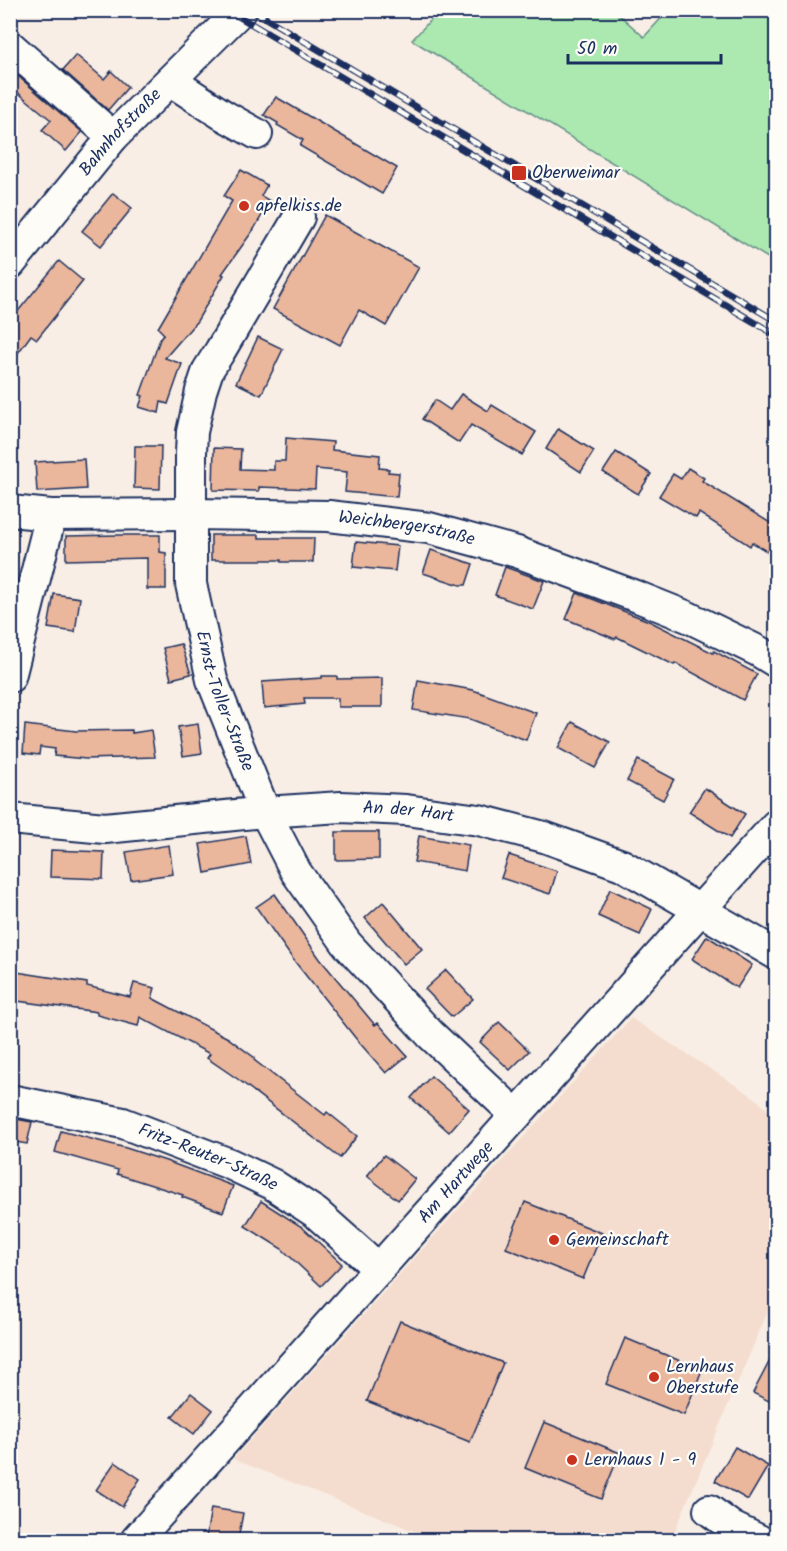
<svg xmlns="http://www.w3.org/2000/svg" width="787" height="1551" viewBox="0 0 787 1551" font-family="Kalam,sans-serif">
<rect width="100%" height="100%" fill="#f9eee5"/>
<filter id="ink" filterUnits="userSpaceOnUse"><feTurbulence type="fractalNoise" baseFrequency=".0167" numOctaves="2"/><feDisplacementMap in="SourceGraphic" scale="12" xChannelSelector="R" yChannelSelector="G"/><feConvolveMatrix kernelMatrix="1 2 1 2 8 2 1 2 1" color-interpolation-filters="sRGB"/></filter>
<g filter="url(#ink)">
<path fill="#f4ddcf" d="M631,1018L754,1097L776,1118V1306L771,1304L671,1540H437L233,1459Z"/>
<path fill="#abe9b0" stroke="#638c87" stroke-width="1.5" d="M439,11H615L644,37L668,11H776V263L412,40Z"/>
<g fill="#eab69c" stroke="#1b2f5e" stroke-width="1.5">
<path d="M76,55L104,79L111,71L128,87L108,110L63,70Z"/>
<path d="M10,69L82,132L66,151L42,130L51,120L10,86Z"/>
<path d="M276,97L397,168L382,194L300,146L303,140L277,125L278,123L264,115Z"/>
<path d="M241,170L267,185L261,196L270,201L254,229L222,274L224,275L197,321L165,358L182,364L168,404L161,402L159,413L139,407L143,396L140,395L160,339L164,334L158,328L232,201L224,196Z"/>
<path d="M113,193L132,208L101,246L82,231Z"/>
<path d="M325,215L419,267L386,326L359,310L340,345L273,309Z"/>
<path d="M59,261L83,281L37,339L31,335L10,364V321Z"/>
<path d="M258,337L283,349L261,395L236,383Z"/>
<path d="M461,394L488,411L492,405L536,432L522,455L471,425L459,443L422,419L435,400L450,410Z"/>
<path d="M558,429L594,451L581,472L546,449Z"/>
<path d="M286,438L333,442L332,450L380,455L379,468L389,469L388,472L399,473L397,497L345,492L347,472L316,469L315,489L259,487V491L213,490L214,448L241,449L240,469L274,470V461H285Z"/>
<path d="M135,446H161L160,489L134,488Z"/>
<path d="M616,452L651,474L638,494L603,472Z"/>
<path d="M84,459L86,489L37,492L35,462Z"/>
<path d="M688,468L704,478L702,481L777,527V558L752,542L750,546L699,513L696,518L659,496L673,474L681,479Z"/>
<path d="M120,535H160V552L166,553V589H147V558L66,560V536Z"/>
<path d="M211,535H259V538H314L313,562H281V560H211Z"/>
<path d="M356,542L398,546L395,571L353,567Z"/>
<path d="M431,550L473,564L466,585H460L423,573Z"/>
<path d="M505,567L544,581L533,609L495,595Z"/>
<path d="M577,593L649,621L713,653L714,651L757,674L743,700L675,663L674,665L617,637L615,639L566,619Z"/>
<path d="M54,594L80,598L75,632L48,628Z"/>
<path d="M181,644L191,674L171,679L163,648Z"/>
<path d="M322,676H337V679L382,678V707H338V698H304L305,704L264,708L262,682L322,678Z"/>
<path d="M418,680L473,690L536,713L526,740L470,719L413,710Z"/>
<path d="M572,722L610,742L595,768L558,748Z"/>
<path d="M198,724L202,753L183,756L178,727Z"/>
<path d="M25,725L76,731L132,730V733L151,730L155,757L86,759L54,756L55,749L40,747L39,755L23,753Z"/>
<path d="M638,760L674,779L663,800L627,781Z"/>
<path d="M705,788L745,814L730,838L689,812Z"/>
<path d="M336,832H379V859L336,860Z"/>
<path d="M246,836L251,864L205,873L200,844Z"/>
<path d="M419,836L469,845L465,871L414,862Z"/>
<path d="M169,845L173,874L131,880L126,852Z"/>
<path d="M51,850L104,852L103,879L50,877Z"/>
<path d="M509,855L557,871L550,894L501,878Z"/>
<path d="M610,889L652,909L640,935L598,916Z"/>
<path d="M275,894L320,959L375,1025L378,1023L407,1056L386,1073L357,1040L292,958L256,907Z"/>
<path d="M383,902L422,949L404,964L365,918Z"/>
<path d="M707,936L752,965L737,988L692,959Z"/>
<path d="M446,970L473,999L452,1017L425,989Z"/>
<path d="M10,971L87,983V986L130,997L134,983L155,988L152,998L228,1038L255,1058L254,1060L325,1115L327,1112L357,1136L340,1158L239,1080L207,1058L210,1054L140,1017L138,1026L97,1015V1012L10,1000Z"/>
<path d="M499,1022L529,1051L510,1070L480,1042Z"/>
<path d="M431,1076L469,1109L449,1132L411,1098Z"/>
<path d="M10,1118L32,1122L27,1144L10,1141Z"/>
<path d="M61,1131L126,1148L166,1161L233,1186L223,1212L182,1197L183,1195L117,1174L118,1170L55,1152Z"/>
<path d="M384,1155L415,1179L398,1200L367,1176Z"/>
<path d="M261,1201L302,1227L342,1264L321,1286L282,1249L245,1226Z"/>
<path d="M525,1202L602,1233L583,1279L506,1248Z"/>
<path d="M400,1321L503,1363L470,1442L367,1401Z"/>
<path d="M625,1338L702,1370L684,1415L606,1384Z"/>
<path d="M777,1347V1405L753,1393Z"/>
<path d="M191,1393L213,1410L194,1434L172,1417Z"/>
<path d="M544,1422L620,1453L601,1499L525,1468Z"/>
<path d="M735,1447L768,1466L748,1500L715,1481Z"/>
<path d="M115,1462L140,1479L122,1507L96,1490Z"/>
<path d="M211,1508L243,1513L238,1540H227L206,1537Z"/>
</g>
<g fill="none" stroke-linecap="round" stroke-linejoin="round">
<defs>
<g id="minor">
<path d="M10,46L113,137"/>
<path d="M171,81L223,115L257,134"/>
<path id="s1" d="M299,217L220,351L208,370L201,391L192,432L191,453V584L212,680L265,812L296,872L347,944L430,1034L516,1115"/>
<path id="s2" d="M10,264L113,137L241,10"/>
<path id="s3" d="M10,511L51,515L190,514L329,516L429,528L517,552L638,597L688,617L758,651L776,662"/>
<path d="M10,677L51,515"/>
<path id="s4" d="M10,819L105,828L265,812L341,807L406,810L479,820L544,837L622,865L776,954"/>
<path id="s5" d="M10,1100L123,1123L230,1164L272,1184L316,1213L379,1269"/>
<path d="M709,1510L732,1527L759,1540"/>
<path id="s6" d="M136,1540L776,825"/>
</g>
</defs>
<use href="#minor" stroke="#1b2f5e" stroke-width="34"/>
<use href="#minor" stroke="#fdfcf7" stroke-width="30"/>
<defs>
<g id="rail">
<path d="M228,10L776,335"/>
<path d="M252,10L776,321"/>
</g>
</defs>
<use href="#rail" stroke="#1b2f5e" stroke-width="7"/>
<use href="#rail" stroke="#fdfcf7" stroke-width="4.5" stroke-dasharray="14" stroke-linecap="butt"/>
</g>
</g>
<g fill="#c8321e" stroke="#fdfcf7" stroke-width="2">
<rect x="511" y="165" width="16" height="16" rx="3"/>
<circle cx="244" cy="206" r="6"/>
<circle cx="554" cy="1240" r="6"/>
<circle cx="654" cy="1377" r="6"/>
<circle cx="572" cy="1460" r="6"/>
</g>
<g text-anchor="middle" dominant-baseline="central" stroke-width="4.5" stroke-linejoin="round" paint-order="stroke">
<g font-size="18" fill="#1b2f5e" stroke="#fdfcf7">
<text stroke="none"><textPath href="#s2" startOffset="172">Bahnhofstraße</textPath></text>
<text stroke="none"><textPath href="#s3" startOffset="398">Weichbergerstraße</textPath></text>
<text stroke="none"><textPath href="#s1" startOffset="516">Ernst-Toller-Straße</textPath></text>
<text stroke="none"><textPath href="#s4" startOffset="400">An der Hart</textPath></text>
<text stroke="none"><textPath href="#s5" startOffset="207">Fritz-Reuter-Straße</textPath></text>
<text stroke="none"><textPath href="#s6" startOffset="480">Am Hartwege</textPath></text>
</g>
<g font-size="18" fill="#1b2f5e" stroke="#fdfcf7" text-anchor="start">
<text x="532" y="173">Oberweimar</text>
<text x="256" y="206">apfelkiss.de</text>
<text x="566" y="1240">Gemeinschaft</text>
<text x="666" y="1367">Lernhaus<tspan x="666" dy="21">Oberstufe</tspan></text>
<text x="584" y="1460">Lernhaus 1 - 9</text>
</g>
</g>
<rect width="787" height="1551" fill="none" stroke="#fdfcf7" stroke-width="36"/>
<rect x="18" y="18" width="751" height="1515" fill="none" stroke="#1b2f5e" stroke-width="2" filter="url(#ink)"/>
<path d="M568 54v9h153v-9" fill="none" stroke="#1b2f5e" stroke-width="3"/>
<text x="577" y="54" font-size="18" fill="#1b2f5e" stroke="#fdfcf7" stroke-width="4.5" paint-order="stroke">50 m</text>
</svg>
